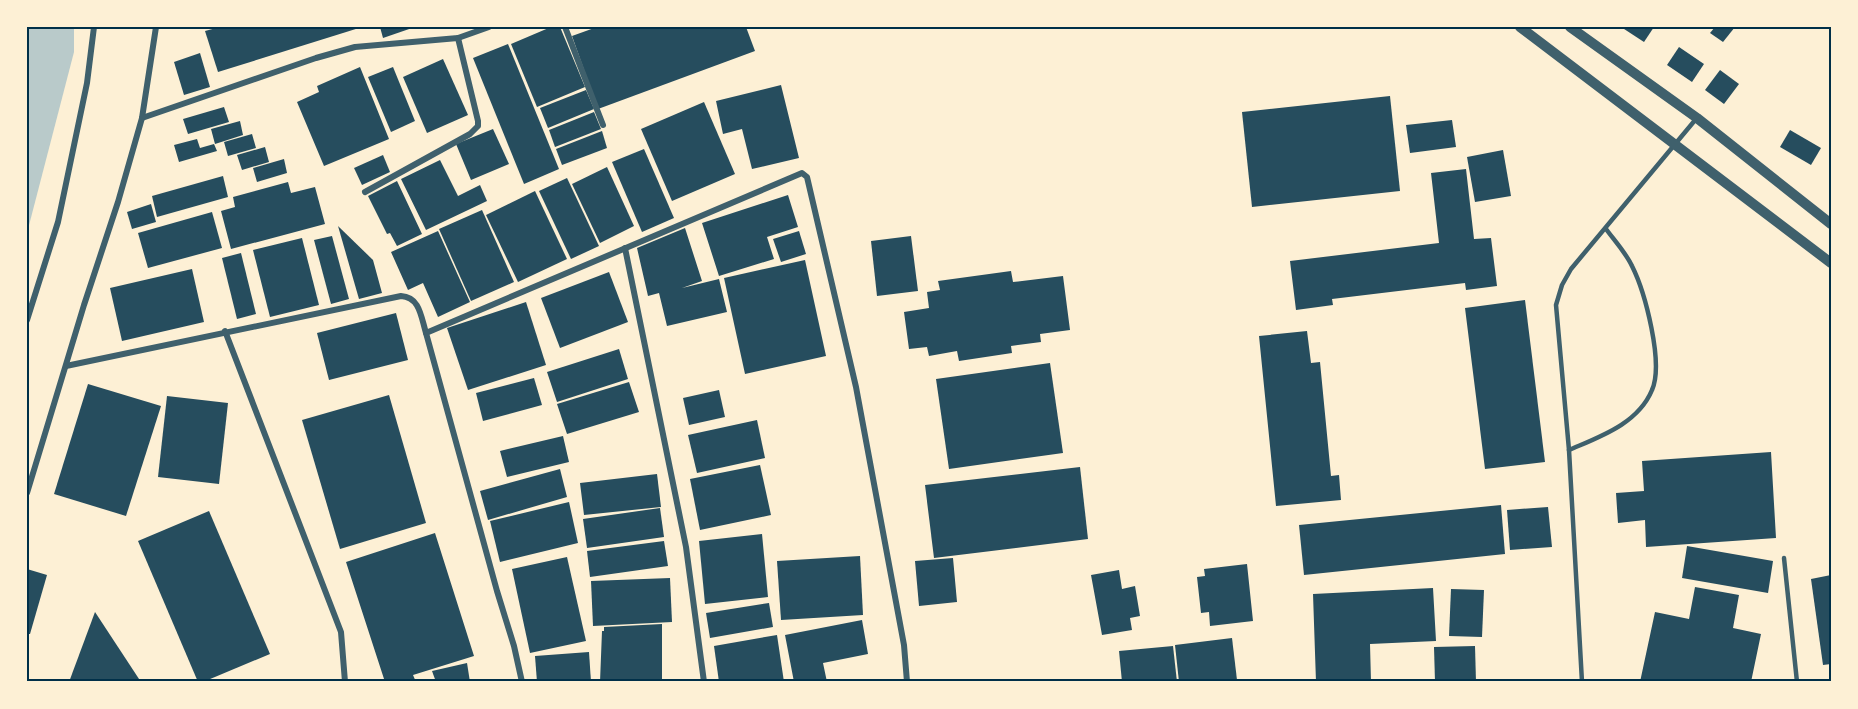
<svg xmlns="http://www.w3.org/2000/svg" width="1858" height="709" viewBox="0 0 1858 709" font-family="Signika,sans-serif">
<rect width="100%" height="100%" fill="#fdf0d5"/>
<path fill="#b9caca" d="M27,27H74V52L27,233Z"/>
<g fill="#264d5e">
<path d="M220,27H359V28L218,72L205,31Z"/>
<path d="M380,27H415L383,38Z"/>
<path d="M551,27H560L585,87L537,107L511,44Z"/>
<path d="M597,27H746L755,51L598,109L572,36Z"/>
<path d="M1621,27H1654L1644,42Z"/>
<path d="M1715,27H1735L1723,42L1710,33Z"/>
<path d="M508,44L559,169L524,184L473,58Z"/>
<path d="M1679,47L1704,64L1692,82L1667,65Z"/>
<path d="M200,53L210,87L184,95L174,62Z"/>
<path d="M443,59L468,115L427,133L403,77Z"/>
<path d="M360,67L389,139L324,166L297,102L319,92L317,86Z"/>
<path d="M393,67L415,121L391,132L368,77Z"/>
<path d="M1720,70L1739,84L1724,104L1705,90Z"/>
<path d="M781,85L799,158L752,169L742,129L723,134L716,101Z"/>
<path d="M586,90L594,109L548,128L540,108Z"/>
<path d="M1390,96L1400,191L1252,207L1242,112Z"/>
<path d="M704,102L735,174L672,201L641,129Z"/>
<path d="M224,107L229,122L188,134L183,119Z"/>
<path d="M594,112L601,129L555,147L549,130Z"/>
<path d="M1452,120L1456,147L1410,153L1406,125Z"/>
<path d="M240,121L243,135L215,144L211,129Z"/>
<path d="M493,129L509,164L471,180L456,144Z"/>
<path d="M1790,130L1821,148L1811,165L1780,147Z"/>
<path d="M602,131L607,148L562,165L556,149Z"/>
<path d="M252,134L256,148L228,156L224,142Z"/>
<path d="M197,139L200,148L214,144L217,151L179,162L174,145Z"/>
<path d="M265,147L269,162L242,170L237,155Z"/>
<path d="M644,149L674,218L642,232L612,162Z"/>
<path d="M1503,150L1511,196L1475,202L1467,157Z"/>
<path d="M383,155L390,172L362,185L354,168Z"/>
<path d="M284,159L287,173L257,182L253,168Z"/>
<path d="M440,160L458,196L480,185L487,201L426,230L401,179Z"/>
<path d="M607,167L634,226L600,243L572,184Z"/>
<path d="M1466,169L1474,239L1491,238L1497,286L1466,290L1465,283L1332,299L1333,305L1296,310L1290,261L1439,243L1431,173Z"/>
<path d="M223,176L228,197L157,217L152,196Z"/>
<path d="M567,178L599,246L571,259L539,191Z"/>
<path d="M397,181L422,234L397,246L390,233L387,234L368,196Z"/>
<path d="M288,182L291,193L315,187L325,224L231,249L221,211L235,207L233,197Z"/>
<path d="M535,191L567,259L518,282L486,215Z"/>
<path d="M788,195L798,227L767,237L774,259L719,276L702,223Z"/>
<path d="M151,204L156,222L132,229L127,212Z"/>
<path d="M482,210L514,282L471,301L439,229Z"/>
<path d="M212,212L222,248L148,268L138,233Z"/>
<path d="M338,226L373,260L382,293L359,299Z"/>
<path d="M685,228L702,281L682,288L719,279L727,312L667,326L659,293L648,296L637,248Z"/>
<path d="M438,231L470,302L438,317L423,283L408,290L391,252Z"/>
<path d="M799,231L806,254L781,262L773,239Z"/>
<path d="M332,236L349,299L331,304L314,240Z"/>
<path d="M911,236L918,291L877,296L871,241Z"/>
<path d="M302,238L319,305L270,317L253,250Z"/>
<path d="M241,253L256,314L237,319L222,258Z"/>
<path d="M805,260L826,356L745,374L724,278Z"/>
<path d="M192,269L204,322L122,341L110,288Z"/>
<path d="M1011,271L1013,282L1063,276L1070,330L1040,334L1041,342L1011,346L1012,353L959,361L957,351L929,356L927,347L909,349L904,312L929,308L927,292L940,290L938,281Z"/>
<path d="M609,272L628,322L560,348L541,298Z"/>
<path d="M1525,300L1545,462L1485,469L1465,308Z"/>
<path d="M526,302L546,365L468,390L447,328Z"/>
<path d="M396,313L408,360L329,380L317,333Z"/>
<path d="M1307,331L1311,363L1320,362L1331,476L1339,475L1341,500L1276,506L1259,336Z"/>
<path d="M619,349L628,379L557,402L547,372Z"/>
<path d="M1050,363L1063,453L949,469L936,379Z"/>
<path d="M534,378L542,405L483,421L476,393Z"/>
<path d="M629,382L639,412L567,434L557,404Z"/>
<path d="M88,384L161,406L126,516L54,494Z"/>
<path d="M719,390L725,417L689,425L683,398Z"/>
<path d="M389,395L426,523L340,549L302,420Z"/>
<path d="M167,396L228,403L219,484L158,477Z"/>
<path d="M757,420L765,458L697,473L688,435Z"/>
<path d="M563,436L569,462L507,477L500,451Z"/>
<path d="M1771,452L1776,538L1646,547L1645,520L1618,523L1616,493L1644,491L1642,461Z"/>
<path d="M760,465L771,515L700,530L690,479Z"/>
<path d="M1080,467L1088,539L934,558L925,485Z"/>
<path d="M560,469L567,497L488,520L480,491Z"/>
<path d="M657,474L661,507L584,515L580,483Z"/>
<path d="M569,502L578,543L500,562L490,521Z"/>
<path d="M1501,505L1505,554L1304,575L1299,525Z"/>
<path d="M1548,507L1552,547L1510,550L1507,510Z"/>
<path d="M660,508L664,537L587,548L583,519Z"/>
<path d="M209,511L270,654L203,682H198L138,541Z"/>
<path d="M435,533L474,656L413,675L416,682H385L346,562Z"/>
<path d="M762,534L768,597L705,604L699,541Z"/>
<path d="M664,541L668,566L590,577L587,551Z"/>
<path d="M1687,546L1773,561L1768,593L1682,578Z"/>
<path d="M860,556L863,615L781,620L777,561Z"/>
<path d="M567,557L586,641L530,653L512,569Z"/>
<path d="M953,558L957,602L919,606L915,561Z"/>
<path d="M1247,564L1253,621L1210,626L1209,612L1201,613L1197,577L1205,576L1204,569Z"/>
<path d="M27,569L47,575L30,634H27Z"/>
<path d="M1119,570L1122,589L1135,586L1140,616L1130,618L1132,630L1102,635L1091,575Z"/>
<path d="M1831,575V664L1823,665L1811,579Z"/>
<path d="M670,578L672,622L593,626L591,581Z"/>
<path d="M1695,587L1739,595L1733,628L1761,634L1751,682H1640L1655,612L1689,619Z"/>
<path d="M1433,588L1436,641L1370,644L1371,682H1316L1313,594Z"/>
<path d="M1451,589L1484,590L1482,637L1449,636Z"/>
<path d="M769,603L773,627L710,638L706,613Z"/>
<path d="M95,612L141,682H69Z"/>
<path d="M862,620L868,654L823,663L827,682H794L785,635Z"/>
<path d="M662,624V682H600L602,631H604V627Z"/>
<path d="M777,635L784,682H719L714,646Z"/>
<path d="M1232,638L1237,680L1179,682L1175,645Z"/>
<path d="M1173,646L1177,682H1122L1119,651Z"/>
<path d="M1475,646L1476,682H1435L1434,647Z"/>
<path d="M589,652L591,682H537L535,656Z"/>
<path d="M467,663L470,682H436L432,671Z"/>
</g>
<g fill="none" stroke-linecap="round" stroke-linejoin="round">
<g stroke="#3f606c" stroke-width="4.5">
<path d="M1569,450C1599,437 1638,424 1652,390C1664,363 1645,292 1632,266C1626,253 1614,240 1606,229"/>
<path d="M1784,558L1797,682"/>
<path d="M1582,682L1569,450L1556,305L1562,285L1571,269L1696,119"/>
</g>
<g stroke="#3f606c" stroke-width="6">
<path d="M565,27L603,125"/>
<path d="M142,118L316,58L355,47L458,38L489,27"/>
<path d="M365,192L470,134L478,126V121L458,38"/>
<path d="M625,248L686,547L704,682"/>
<path d="M27,320L58,222L87,83L94,27"/>
<path d="M225,331L341,632L345,682"/>
<path d="M66,366L401,296C420,297 421,317 426,333"/>
<path d="M27,493L84,305L118,202L142,118L156,27"/>
<path d="M522,682L514,646L497,591L426,333L802,173L807,177L856,387L904,645L907,682"/>
</g>
<g stroke="#3f606c" stroke-width="10">
<path d="M1520,27L1831,263"/>
<path d="M1570,27L1697,118L1831,224"/>
</g>
</g>
<rect width="1858" height="709" fill="none" stroke="#fdf0d5" stroke-width="57"/>
<rect x="28" y="28" width="1802" height="652" fill="none" stroke="#003049" stroke-width="2"/>
</svg>
